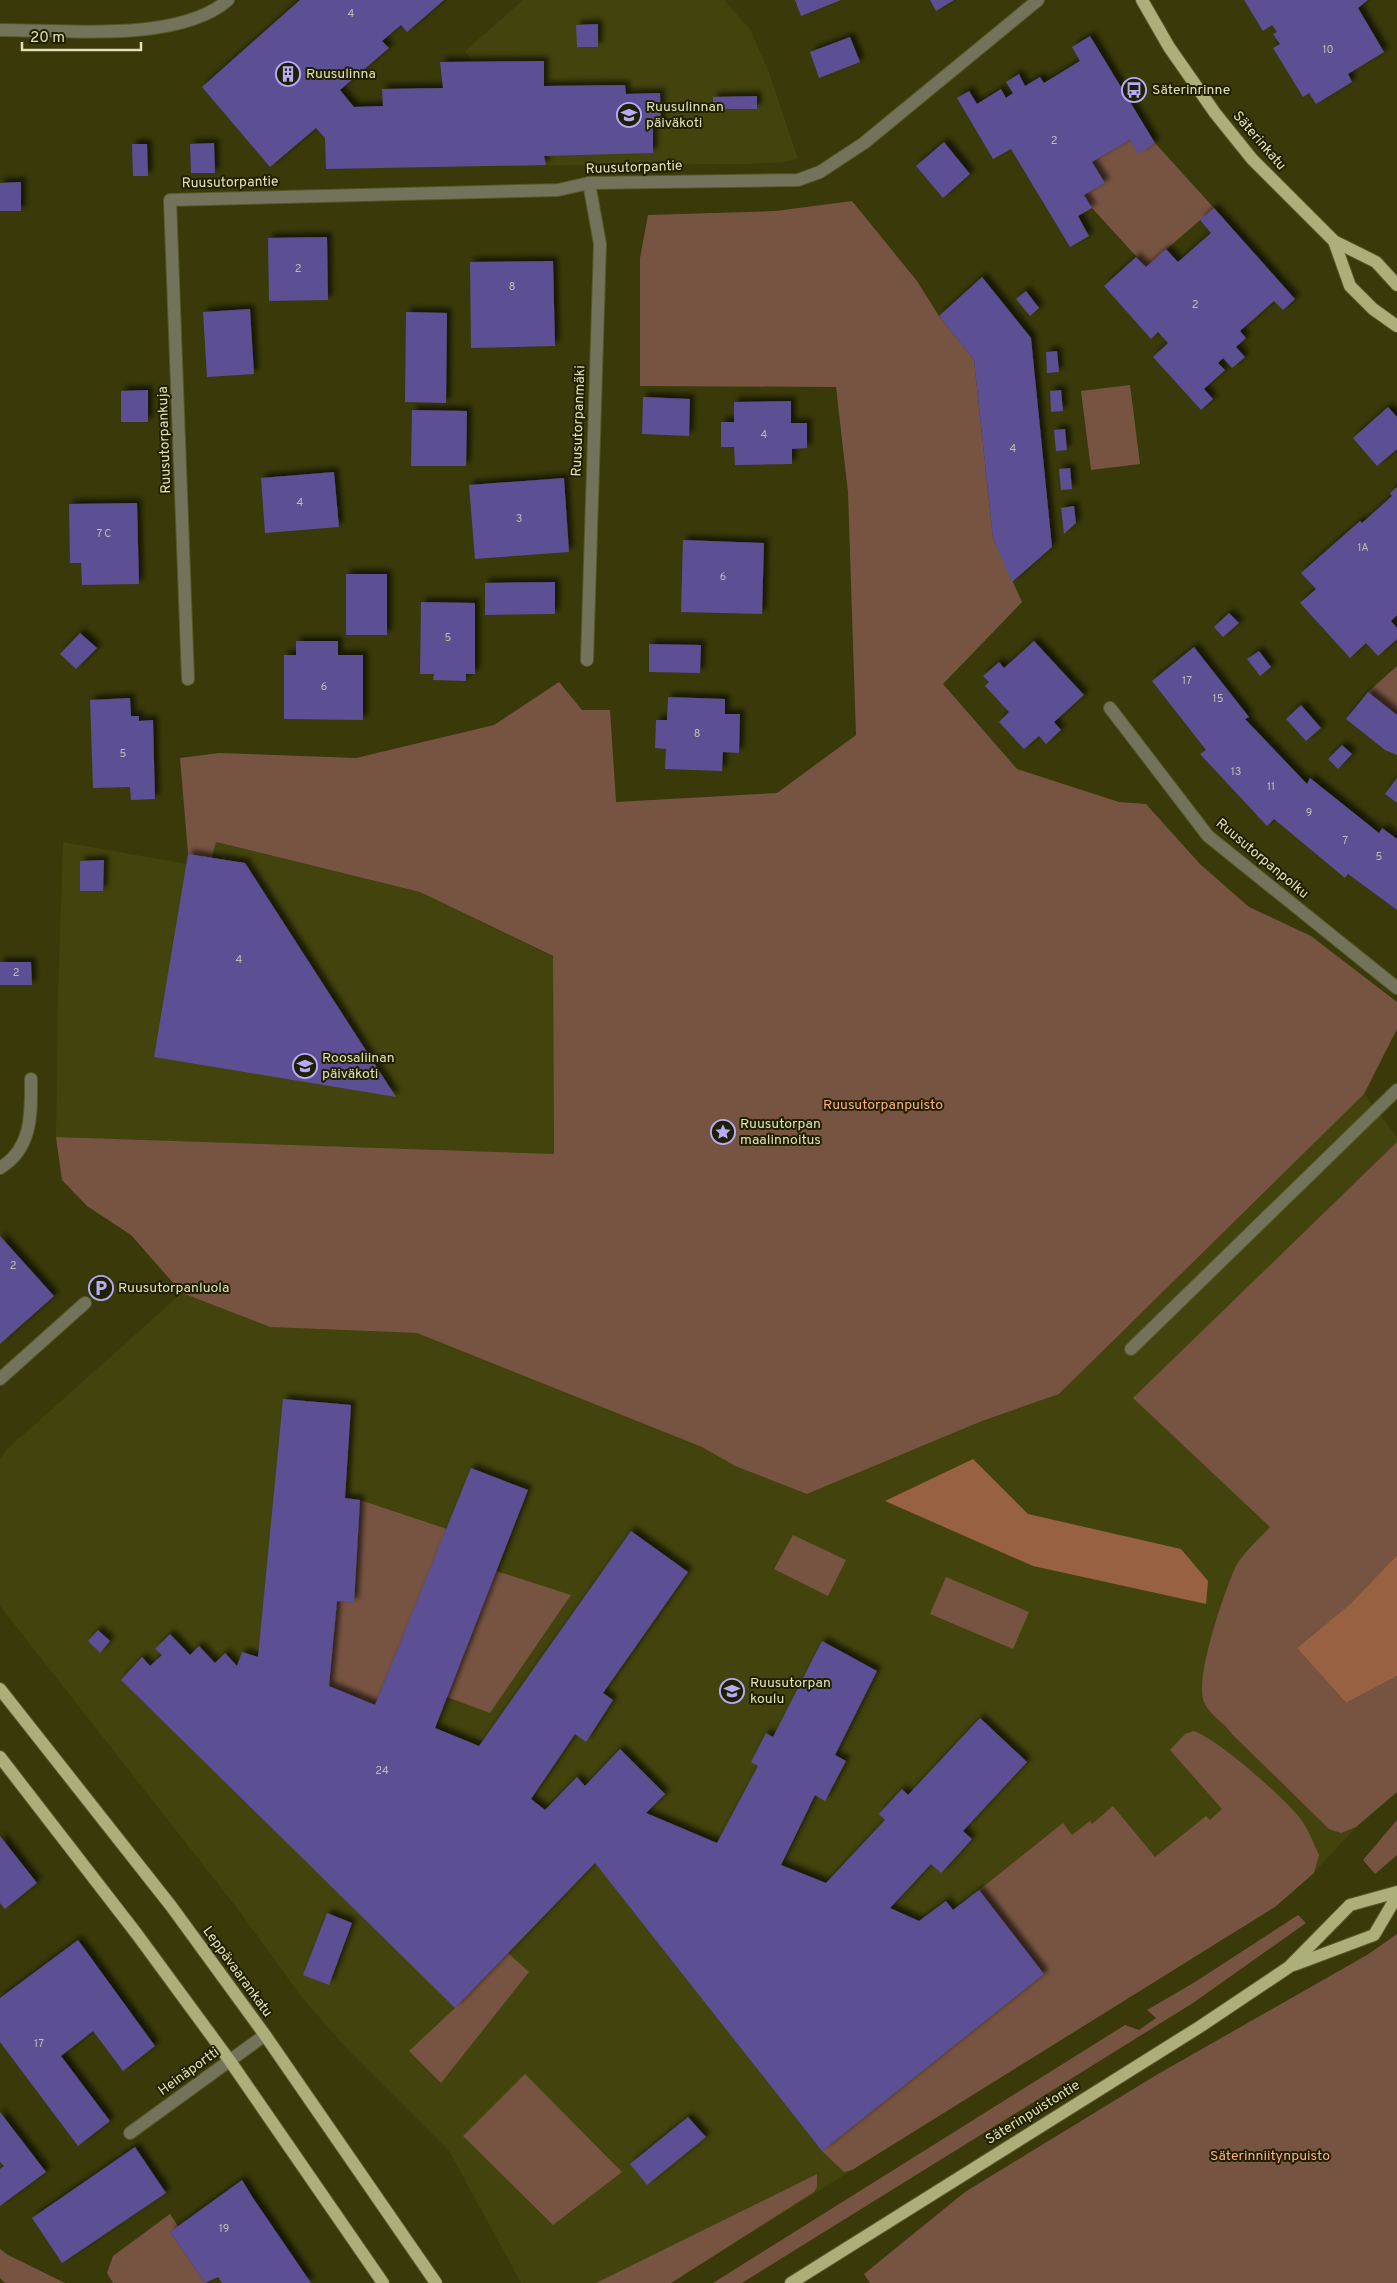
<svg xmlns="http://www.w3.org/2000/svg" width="1397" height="2283" viewBox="0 0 1397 2283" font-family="Overpass,sans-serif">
<defs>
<filter id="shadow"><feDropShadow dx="4.5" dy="-4.5" stdDeviation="2.5" flood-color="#0009"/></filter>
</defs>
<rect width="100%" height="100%" fill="#393909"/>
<g fill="#43430d">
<path d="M523,0H724L750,29L769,72L798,159L784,162L747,164L477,166L473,62L465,51Z"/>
<path d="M63,842L209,868L215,842L420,892L553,957L554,1155L56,1137L58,994Z"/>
<path d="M1364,1094L1397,1137V1792L1356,1827L1314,1873L1275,1907L671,2283H521L449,2151L346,2048L300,1995L240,1912L0,1606V1459L7,1449L182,1293L270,1327L417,1333L702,1447L735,1466L807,1494L982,1421L1059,1394Z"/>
</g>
<g fill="#775441">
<path d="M1130,140L1138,153L1155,143L1214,208L1146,267L1092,208L1084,195L1105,183L1092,162Z"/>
<path d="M852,201L917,281L939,316L974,360L993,538L1022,602L943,684L1017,769L1119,802L1146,804L1200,864L1249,907L1311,936L1397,1002V1029L1364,1094L1059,1394L982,1421L807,1494L735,1466L702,1447L417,1333L270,1327L182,1293L131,1235L87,1206L62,1180L56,1137L554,1154L553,956L420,892L216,842L209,868L189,865L180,758L219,753L356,758L494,725L559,682L582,710H610L616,802L777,793L856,735L848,492L836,387L640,386V258L648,215L776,211Z"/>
<path d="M1130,385L1140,464L1091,470L1081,391Z"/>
<path d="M1397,666V715L1368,692Z"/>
<path d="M1397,1142V1555L1350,1604L1297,1648L1346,1703L1397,1676V1792L1356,1827L1341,1833L1329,1829L1232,1734C1224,1722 1210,1716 1204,1702C1194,1679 1224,1593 1235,1568C1241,1555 1260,1538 1270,1527L1133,1398Z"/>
<path d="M360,1500L447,1529L375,1705L329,1686L337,1601L354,1603Z"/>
<path d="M793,1535L846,1560L828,1596L774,1569Z"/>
<path d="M496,1571L571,1595L490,1713L447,1697Z"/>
<path d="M946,1577L1029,1612L1013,1649L930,1614Z"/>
<path d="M1194,1731C1219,1740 1281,1795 1299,1817C1308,1828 1313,1842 1319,1855L1314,1873L1275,1907L852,2170L844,2172L822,2151L1044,1974L979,1890L1063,1823L1072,1835L1090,1821L1092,1824L1113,1806L1155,1857L1206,1816L1210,1820L1222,1809L1170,1750L1185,1734Z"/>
<path d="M1397,1820V1855L1375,1874L1363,1860Z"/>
<path d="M1298,1915L1306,1923L1193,2003L742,2283H713L1125,2025L1139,2030L1156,2018L1147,2010L1195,1982Z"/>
<path d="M1397,1934V2283H870L864,2274L965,2192L1158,2074L1367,1955Z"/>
<path d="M508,1953L529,1972L441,2083L409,2051L455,2008Z"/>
<path d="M525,2074L622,2172L553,2225L463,2136Z"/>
<path d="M817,2174V2187L814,2192L671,2283H596Z"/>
<path d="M170,2214L178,2226L170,2232L205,2283H113L107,2273L113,2256Z"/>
<path d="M0,2249L8,2255L65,2283H5L0,2278Z"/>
</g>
<g fill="#976142">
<path d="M973,1459L1028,1514L1181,1549L1208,1581L1206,1604L1033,1566L885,1501Z"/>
<path d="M1397,1555V1676L1346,1703L1297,1648L1350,1604Z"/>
</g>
<g fill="#5b4f94" filter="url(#shadow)">
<path d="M300,0H444L407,32L401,25L382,41L389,48L340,90L354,107L383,106L382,89L443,88L440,62L544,61V86L625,85L626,94L660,93L661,127H653V153L544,156L546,165L326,169L325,138L316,128L270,167L202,87Z"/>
<path d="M795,0H841L801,16Z"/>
<path d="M930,0H954L936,11Z"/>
<path d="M1244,0H1368L1358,8L1384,52L1348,74L1352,82L1316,104L1309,93L1303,97L1273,48L1280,44L1273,34L1277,32L1272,25L1263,31Z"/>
<path d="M598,24V47H577L576,25Z"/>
<path d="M1090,36L1155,143L1138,154L1130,140L1092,162L1105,183L1084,195L1092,208L1078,216L1089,236L1070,247L1011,149L993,159L957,98L969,91L977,104L1001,89L1006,98L1013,93L1006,82L1019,74L1025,86L1040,77L1044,83L1080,61L1072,47Z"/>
<path d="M850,37L860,62L819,78L810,52Z"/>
<path d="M757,96V109H713V97Z"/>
<path d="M944,142L970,174L943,198L916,166Z"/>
<path d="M214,143L215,173H191L190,144Z"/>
<path d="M132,144H147L148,176H133Z"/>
<path d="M21,182V211H0V183Z"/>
<path d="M1214,208L1295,299L1283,310L1274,301L1240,331L1246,338L1236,347L1245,357L1232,368L1223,358L1218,363L1225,370L1204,389L1213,399L1201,410L1153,357L1168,343L1158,332L1151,339L1104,286L1136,257L1146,267L1166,249L1178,262L1211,233L1200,220Z"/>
<path d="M327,237L328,300L269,301L268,238Z"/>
<path d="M553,261L555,346L471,348L470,262Z"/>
<path d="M982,277L1031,338L1052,547L1012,582L993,538L974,360L939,316Z"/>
<path d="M1026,291L1039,308L1030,316L1016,299Z"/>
<path d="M250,309L254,374L207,377L203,312Z"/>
<path d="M406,312L447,313L446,403L405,402Z"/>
<path d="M1057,351L1059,372L1047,373L1046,352Z"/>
<path d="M148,390V422H121V391Z"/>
<path d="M1061,390L1063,411L1051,412L1050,391Z"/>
<path d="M643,397L690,399L689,436L642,434Z"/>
<path d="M791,401V423H807V448L792,449V464L735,465L734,447H721V422H734V402Z"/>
<path d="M1388,407L1397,417V449L1377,466L1353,438Z"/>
<path d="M412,410L467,411L466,466H411Z"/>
<path d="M1065,429L1067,450L1056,451L1054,430Z"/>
<path d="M1070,468L1072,489L1061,490L1059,469Z"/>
<path d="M334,472L339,527L265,533L261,478Z"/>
<path d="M564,478L569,552L475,559L469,485Z"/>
<path d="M1397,487V615L1391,621L1397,628V639L1378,656L1366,643L1350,658L1300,603L1316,589L1301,573L1360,521L1362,523L1392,496L1390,493Z"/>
<path d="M137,503L139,584L82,585L81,563H70L69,504Z"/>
<path d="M1074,506L1076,523L1064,534L1061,508Z"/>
<path d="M683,540L764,543L762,614L681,612Z"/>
<rect x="346" y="574" width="41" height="61"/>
<path d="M555,582V614L485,615V583Z"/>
<path d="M421,602L475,603V674H466V681L433,680L434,674H420Z"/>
<path d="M1229,613L1239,623L1223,637L1214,627Z"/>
<path d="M80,633L97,648L76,669L60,654Z"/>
<path d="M296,641H338V655H363V720L284,719V655H296Z"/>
<path d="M1034,641L1084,695L1054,722L1061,730L1046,744L1039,736L1024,749L999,722L1009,712L985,686L989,682L983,676L999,662L1004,668Z"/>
<path d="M649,644L701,645L700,673L649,672Z"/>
<path d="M1194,647L1249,717L1245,719L1307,784L1310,778L1379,833L1382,828L1397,839V910L1348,874L1345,878L1274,819L1267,826L1200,754L1206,750L1152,681Z"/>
<path d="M1259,651L1271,667L1260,676L1247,659Z"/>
<path d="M1368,692L1397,715V755L1385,750L1346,719Z"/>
<path d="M668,697L725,699V714H740L739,753L723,752L722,771L665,769L666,749L655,748L656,720H667Z"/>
<path d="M130,698L131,716H139V721L153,720L155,799L131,800L130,787L93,788L90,700Z"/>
<path d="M1301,705L1321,728L1306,741L1286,719Z"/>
<path d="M1342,745L1352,754L1338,769L1328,759Z"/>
<path d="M1397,778V803L1385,794Z"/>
<path d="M188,854L245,863L396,1097L154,1057Z"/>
<path d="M104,860L103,891H80V861Z"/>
<path d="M0,962H31L32,985H0Z"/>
<path d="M0,1236L54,1296L0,1344Z"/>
<path d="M283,1399L351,1405L345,1498L360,1500L354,1603L337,1601L329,1686L375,1705L471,1468L528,1490L435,1728L479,1746L631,1531L688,1572L603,1693L613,1700L586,1742L575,1734L531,1799L545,1810L577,1777L585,1786L620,1749L665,1794L646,1813L717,1843L758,1766L751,1762L766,1733L773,1737L822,1641L877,1671L835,1755L846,1761L825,1801L815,1795L781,1865L826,1883L885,1820L879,1814L902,1789L908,1795L980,1718L1027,1762L963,1831L972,1839L964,1848L941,1873L931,1864L890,1908L919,1921L946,1901L953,1910L979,1890L1044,1974L822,2151L595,1863L455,2008L121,1680L142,1657L150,1666L162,1655L155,1649L170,1634L190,1655L199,1646L215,1663L225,1653L237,1666L242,1652L258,1657Z"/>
<path d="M98,1630L110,1641L100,1653L88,1641Z"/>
<path d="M0,1836L37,1883L5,1909L0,1903Z"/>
<path d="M327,1913L352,1923L329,1985L303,1975Z"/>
<path d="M78,1940L155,2046L123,2071L93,2031L61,2056L110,2121L78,2146L0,2042V1998Z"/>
<path d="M0,2112L46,2172L0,2206V2169L4,2166L0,2162Z"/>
<path d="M688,2117L706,2137L647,2185L630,2164Z"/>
<path d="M135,2147L166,2193L62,2263L32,2218Z"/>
<path d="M242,2180L253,2198L311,2283H222L218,2277L205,2283L170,2232Z"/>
</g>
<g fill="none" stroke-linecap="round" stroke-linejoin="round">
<defs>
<g id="minor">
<path d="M0,30C64,30 179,43 228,0"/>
<path d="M587,660L600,244L589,183"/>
<path d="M188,679L170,200L558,190L589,183L798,180L820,172L864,143L1038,0"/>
<path d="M1110,708L1208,836L1397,988"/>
<path d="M0,1168C33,1148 31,1113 31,1079"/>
<path d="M1131,1349L1397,1090"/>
<path d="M0,1379L85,1303"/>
<path d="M130,2133L265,2035"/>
</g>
<g id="major">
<path d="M1142,0L1169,47L1215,113L1252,159L1334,241L1376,262L1397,285"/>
<path d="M1334,241L1350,286L1373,309L1397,326"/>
<path d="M0,1689L171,1906L265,2035L436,2283"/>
<path d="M0,1757L136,1933L230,2061L383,2283"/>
<path d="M1294,1965L1374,1935L1397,1896"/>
<path d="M791,2283L1201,2026L1289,1967L1350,1905L1397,1892"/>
</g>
</defs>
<use href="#minor" stroke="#575728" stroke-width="14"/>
<use href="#major" stroke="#575728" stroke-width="14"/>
<use href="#minor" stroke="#72735a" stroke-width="12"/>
<use href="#major" stroke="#adaf7b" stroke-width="12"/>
</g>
<defs>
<symbol id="building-ring" viewBox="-11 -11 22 22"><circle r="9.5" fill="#202000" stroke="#b6acf8" stroke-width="1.5"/><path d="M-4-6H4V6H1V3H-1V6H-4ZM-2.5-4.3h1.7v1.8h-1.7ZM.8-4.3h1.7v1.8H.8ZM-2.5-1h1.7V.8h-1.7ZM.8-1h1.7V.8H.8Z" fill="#b6acf8"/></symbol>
<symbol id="bus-ring" viewBox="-11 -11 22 22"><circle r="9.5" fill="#202000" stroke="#b6acf8" stroke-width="1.5"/><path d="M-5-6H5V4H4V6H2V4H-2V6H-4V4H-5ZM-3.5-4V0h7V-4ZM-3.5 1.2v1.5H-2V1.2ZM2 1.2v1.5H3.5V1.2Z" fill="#b6acf8"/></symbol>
<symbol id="school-ring" viewBox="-11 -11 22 22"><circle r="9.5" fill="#202000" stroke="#b6acf8" stroke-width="1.5"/><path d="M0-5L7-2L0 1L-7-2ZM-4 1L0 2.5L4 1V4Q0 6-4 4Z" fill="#b6acf8"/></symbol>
<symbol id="sight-ring" viewBox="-11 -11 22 22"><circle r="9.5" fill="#202000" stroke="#b6acf8" stroke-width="1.5"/><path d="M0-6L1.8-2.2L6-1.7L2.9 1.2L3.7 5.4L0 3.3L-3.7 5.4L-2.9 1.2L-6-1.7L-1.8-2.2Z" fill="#b6acf8"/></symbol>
<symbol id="parking-ring" viewBox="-11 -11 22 22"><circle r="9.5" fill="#202000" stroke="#b6acf8" stroke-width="1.5"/><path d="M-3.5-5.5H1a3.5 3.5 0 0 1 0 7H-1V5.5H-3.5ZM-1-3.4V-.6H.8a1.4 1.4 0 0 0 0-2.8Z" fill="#b6acf8"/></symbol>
</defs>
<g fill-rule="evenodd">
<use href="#building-ring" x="274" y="60" width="28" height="28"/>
<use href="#bus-ring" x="1120" y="76" width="28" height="28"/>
<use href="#school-ring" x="615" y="101" width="28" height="28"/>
<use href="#school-ring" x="291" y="1052" width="28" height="28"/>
<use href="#sight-ring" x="709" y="1118" width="28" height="28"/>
<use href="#parking-ring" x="87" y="1274" width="28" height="28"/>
<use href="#school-ring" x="718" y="1677" width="28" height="28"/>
</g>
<g text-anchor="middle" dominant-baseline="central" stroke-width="4" stroke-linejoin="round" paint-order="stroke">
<g font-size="11" fill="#bebcae">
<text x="351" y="14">4</text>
<text x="1328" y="50">10</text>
<text x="1054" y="141">2</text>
<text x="298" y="269">2</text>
<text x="512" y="287">8</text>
<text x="1195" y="305">2</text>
<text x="764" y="435">4</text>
<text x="1013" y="449">4</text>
<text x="300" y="503">4</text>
<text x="519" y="519">3</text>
<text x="104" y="534">7 C</text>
<text x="1363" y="548">1A</text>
<text x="723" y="577">6</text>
<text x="448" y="638">5</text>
<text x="1187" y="681">17</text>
<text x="324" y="687">6</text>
<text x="1218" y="699">15</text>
<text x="697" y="734">8</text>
<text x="123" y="754">5</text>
<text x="1236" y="772">13</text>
<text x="1271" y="787">11</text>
<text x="1309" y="813">9</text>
<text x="1345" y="841">7</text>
<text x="1379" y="857">5</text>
<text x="239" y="960">4</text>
<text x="16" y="973">2</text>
<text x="13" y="1266">2</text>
<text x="382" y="1771">24</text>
<text x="39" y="2044">17</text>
<text x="224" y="2229">19</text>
</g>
<g font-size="14" fill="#dfe1b7" stroke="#202000" text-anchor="start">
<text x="306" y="74">Ruusulinna</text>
<text x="1152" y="90">Säterinrinne</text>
<text x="646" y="107">Ruusulinnan<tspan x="646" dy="16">päiväkoti</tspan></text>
<text x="322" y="1058">Roosaliinan<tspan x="322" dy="16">päiväkoti</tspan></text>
<text x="740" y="1124">Ruusutorpan<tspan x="740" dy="16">maalinnoitus</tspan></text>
<text x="118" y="1288">Ruusutorpanluola</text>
<text x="750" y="1683">Ruusutorpan<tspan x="750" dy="16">koulu</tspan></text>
</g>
<g font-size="14" fill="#dfe1b7" stroke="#202000">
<text transform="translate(1259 141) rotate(49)">Säterinkatu</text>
<text transform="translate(634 168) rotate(-2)">Ruusutorpantie</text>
<text transform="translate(230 183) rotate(-1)">Ruusutorpantie</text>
<text transform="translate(579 421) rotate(-88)">Ruusutorpanmäki</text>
<text transform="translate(165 440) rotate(-92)">Ruusutorpankuja</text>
<text transform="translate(1262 859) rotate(40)">Ruusutorpanpolku</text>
<text transform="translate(237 1972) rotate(54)">Leppävaarankatu</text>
<text transform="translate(189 2072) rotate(-36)">Heinäportti</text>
<text transform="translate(1033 2113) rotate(-32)">Säterinpuistontie</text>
</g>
<g font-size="14" fill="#ffad80" stroke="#202000">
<text x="883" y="1105">Ruusutorpanpuisto</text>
<text x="1270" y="2156">Säterinniitynpuisto</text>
</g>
</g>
<path d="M22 42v8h119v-8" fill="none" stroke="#dfe1b7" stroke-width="2.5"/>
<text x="30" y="42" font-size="15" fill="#dfe1b7" stroke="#202000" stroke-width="4" paint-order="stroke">20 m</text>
</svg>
